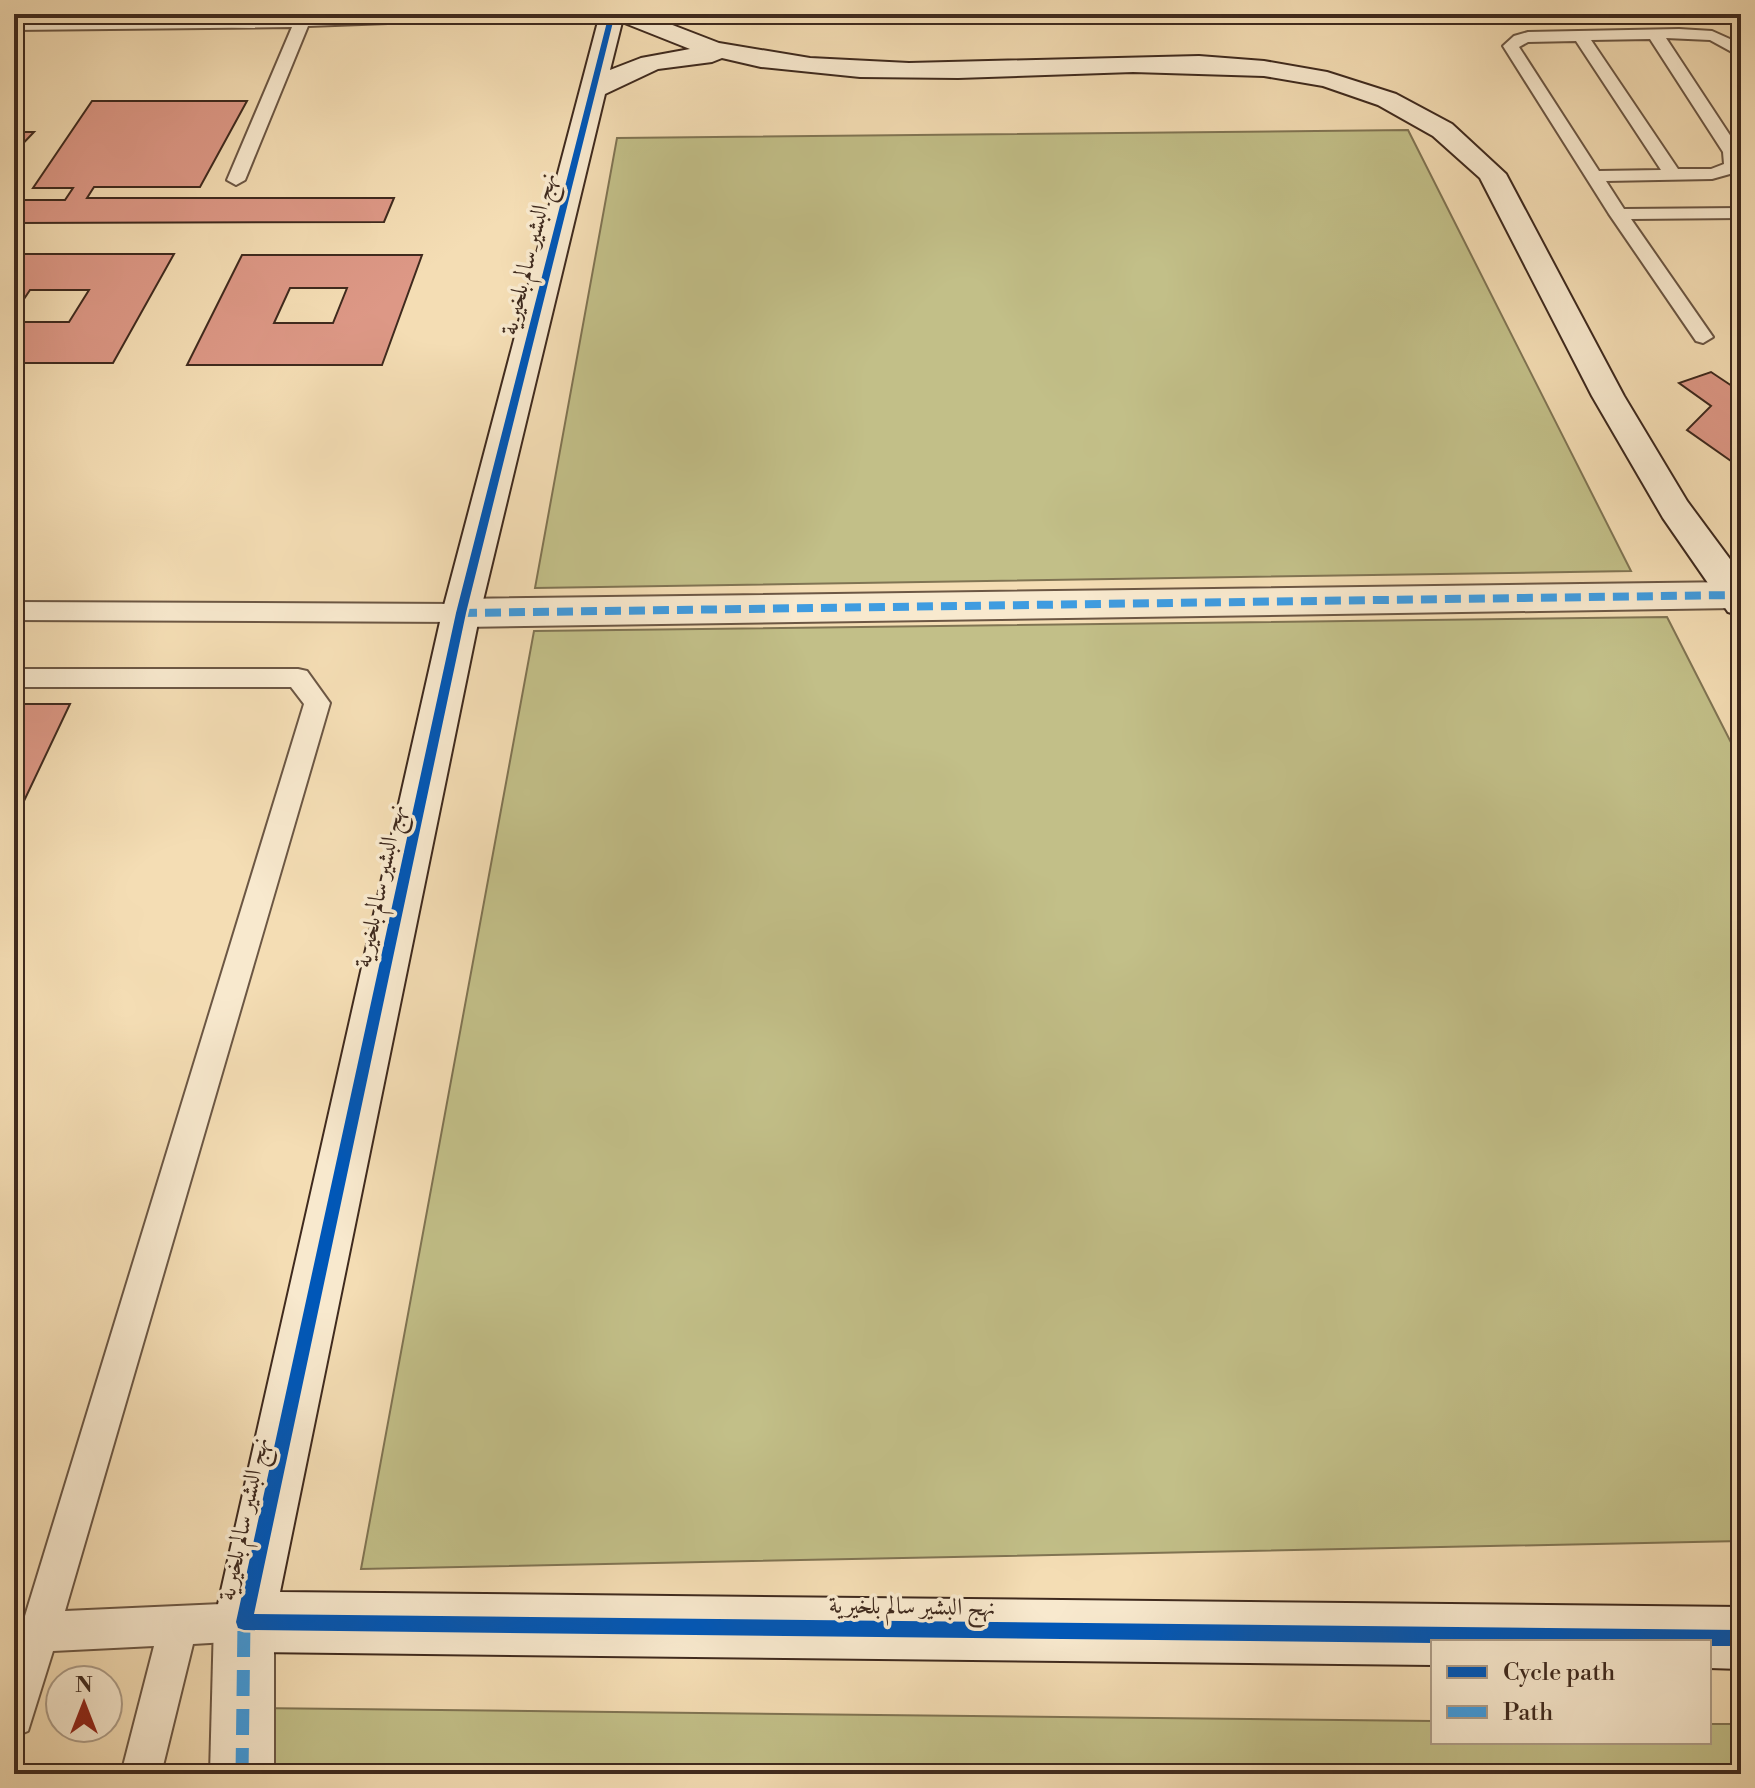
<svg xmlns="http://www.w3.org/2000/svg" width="1755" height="1788" viewBox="0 0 1755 1788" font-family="'Libre Bodoni',Amiri,serif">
<rect width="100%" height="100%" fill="#f4ddb4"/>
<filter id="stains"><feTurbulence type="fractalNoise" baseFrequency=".0025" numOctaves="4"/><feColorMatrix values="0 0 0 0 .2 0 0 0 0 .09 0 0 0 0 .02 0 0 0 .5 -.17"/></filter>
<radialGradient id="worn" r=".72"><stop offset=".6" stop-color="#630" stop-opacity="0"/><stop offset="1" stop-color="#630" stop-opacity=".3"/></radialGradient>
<g fill="#c2bf88" stroke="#807453" stroke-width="2">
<path d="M1408,130L1631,571L535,588L617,138Z"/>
<path d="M1667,617L1741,762V1541L361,1569L534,631Z"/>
<path d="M249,1708L1433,1721V1742H1709V1724H1741V1774H236Z"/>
</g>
<g fill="#dd9886" stroke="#3f2a1e" stroke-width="2" fill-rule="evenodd">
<path d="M92,101H247L200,187H94L87,198H394L384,222L14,223V200H65L73,188H33Z"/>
<path d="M14,132H34L14,153Z"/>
<path d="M14,254H174L113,363H14V322H69L89,290H30L14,314Z"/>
<path d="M242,255H422L382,365H187ZM290,288H347L333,323H274Z"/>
<path d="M1711,372L1732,386L1741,375V452L1731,461L1687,430L1711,406L1679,383Z"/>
<path d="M14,704H70L14,822Z"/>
</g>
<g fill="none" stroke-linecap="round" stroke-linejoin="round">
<defs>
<g id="lane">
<path d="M297,14H313L311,17L503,14L495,19L308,26L245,180L236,185L227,180L292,27L14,30V20L296,17Z"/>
<path d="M1679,29L1712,31L1741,44V57L1710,40L1666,38L1741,152V166L1737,172L1712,179L1606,181L1624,209L1741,208V218L1631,219L1713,337L1703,343L1696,341L1609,214L1503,46L1514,36L1528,32ZM1650,39L1723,152L1724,164L1711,169H1678L1591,40ZM1576,41L1661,170L1599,171L1519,47L1528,42Z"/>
<path d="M14,602L461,604L469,607L473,613L469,619L461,622L14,620Z"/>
<path d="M14,669H298L307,671L330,703L65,1611L244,1603L258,1608L263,1622L258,1636L244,1641L193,1644L161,1774H121L154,1646L53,1651L28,1731L14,1737V1652L304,704L291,687H15Z"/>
</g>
<g id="street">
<path d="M1735,582L1741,583V607L1735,608L461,627L448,623L442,613L448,603L461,599Z"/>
<path d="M244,1592L265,1601L274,1622V1774H210L214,1622L223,1601Z"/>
</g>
<path id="secondary" d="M600,14H644L719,43L810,58L909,63L1199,56L1264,61L1327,72L1396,94L1452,124L1506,174L1624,396L1687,501L1741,574V616L1728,612L1663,518L1592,396L1480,178L1433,136L1378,105L1323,86L1264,76L1133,72L958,78L860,77L761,67L722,58L712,62L658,69L605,94L480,613L280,1592L1741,1607V1669L1709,1668V1642H1433V1665L244,1652L223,1643L214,1622L442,613ZM622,22L690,49L641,58L610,70Z"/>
</defs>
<use href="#lane" stroke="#6c5744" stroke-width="4"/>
<use href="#street" stroke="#6c5744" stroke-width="4"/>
<use href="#secondary" stroke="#3f2a1e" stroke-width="4"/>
<use href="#lane" fill="#f8e9ce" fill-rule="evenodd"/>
<use href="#street" fill="#f8e9ce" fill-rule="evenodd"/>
<use href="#secondary" fill="#f8e9ce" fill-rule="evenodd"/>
<path stroke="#3f9ce0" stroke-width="8" stroke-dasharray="16 8" stroke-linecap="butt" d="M461,613L1735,595"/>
<path stroke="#3f9ce0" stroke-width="13" stroke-dasharray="26 13" stroke-linecap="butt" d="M242,1774L244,1622"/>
<defs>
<path id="cycleway" d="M609,14H615L466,613L254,1614L1741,1630V1646H1709V1642L1433,1643L244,1630L238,1628L236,1622L456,613Z"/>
</defs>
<use href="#cycleway" stroke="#f8e9ce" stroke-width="5"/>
<use href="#cycleway" fill="#0057b8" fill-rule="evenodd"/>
</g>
<g text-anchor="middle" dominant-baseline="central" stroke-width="7" stroke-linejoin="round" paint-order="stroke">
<g font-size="24" fill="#3f2a1e" stroke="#f8e9ce">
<text transform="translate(529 254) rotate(-76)">نهج البشير سالم بلخيرية</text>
<text transform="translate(380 886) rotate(-78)">نهج البشير سالم بلخيرية</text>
<text transform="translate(244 1519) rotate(-78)">نهج البشير سالم بلخيرية</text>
<text transform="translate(912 1607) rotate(1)">نهج البشير سالم بلخيرية</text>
</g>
</g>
<rect width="1755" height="1788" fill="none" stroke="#f4ddb4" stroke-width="48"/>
<rect x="16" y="16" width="1723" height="1756" fill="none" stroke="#3f2a1e" stroke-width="4"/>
<rect x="24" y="24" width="1707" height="1740" fill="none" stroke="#3f2a1e" stroke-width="2"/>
<rect x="1431" y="1640" width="280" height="104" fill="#f8e9ce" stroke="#ae9d88" stroke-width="2"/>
<rect x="1447" y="1666" width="40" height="12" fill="#0057b8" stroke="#ae9d88" stroke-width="2"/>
<text x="1503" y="1680" font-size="24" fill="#3f2a1e">Cycle path</text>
<rect x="1447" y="1706" width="40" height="12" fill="#3f9ce0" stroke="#ae9d88" stroke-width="2"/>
<text x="1503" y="1720" font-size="24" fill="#3f2a1e">Path</text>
<g transform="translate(84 1704)"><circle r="38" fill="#f8e9ce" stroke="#ae9d88" stroke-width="2"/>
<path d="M0-6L14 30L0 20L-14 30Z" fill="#8f2418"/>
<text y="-12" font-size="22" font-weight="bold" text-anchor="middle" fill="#3f2a1e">N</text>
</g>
<rect width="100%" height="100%" filter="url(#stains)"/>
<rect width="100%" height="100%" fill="url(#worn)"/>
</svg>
